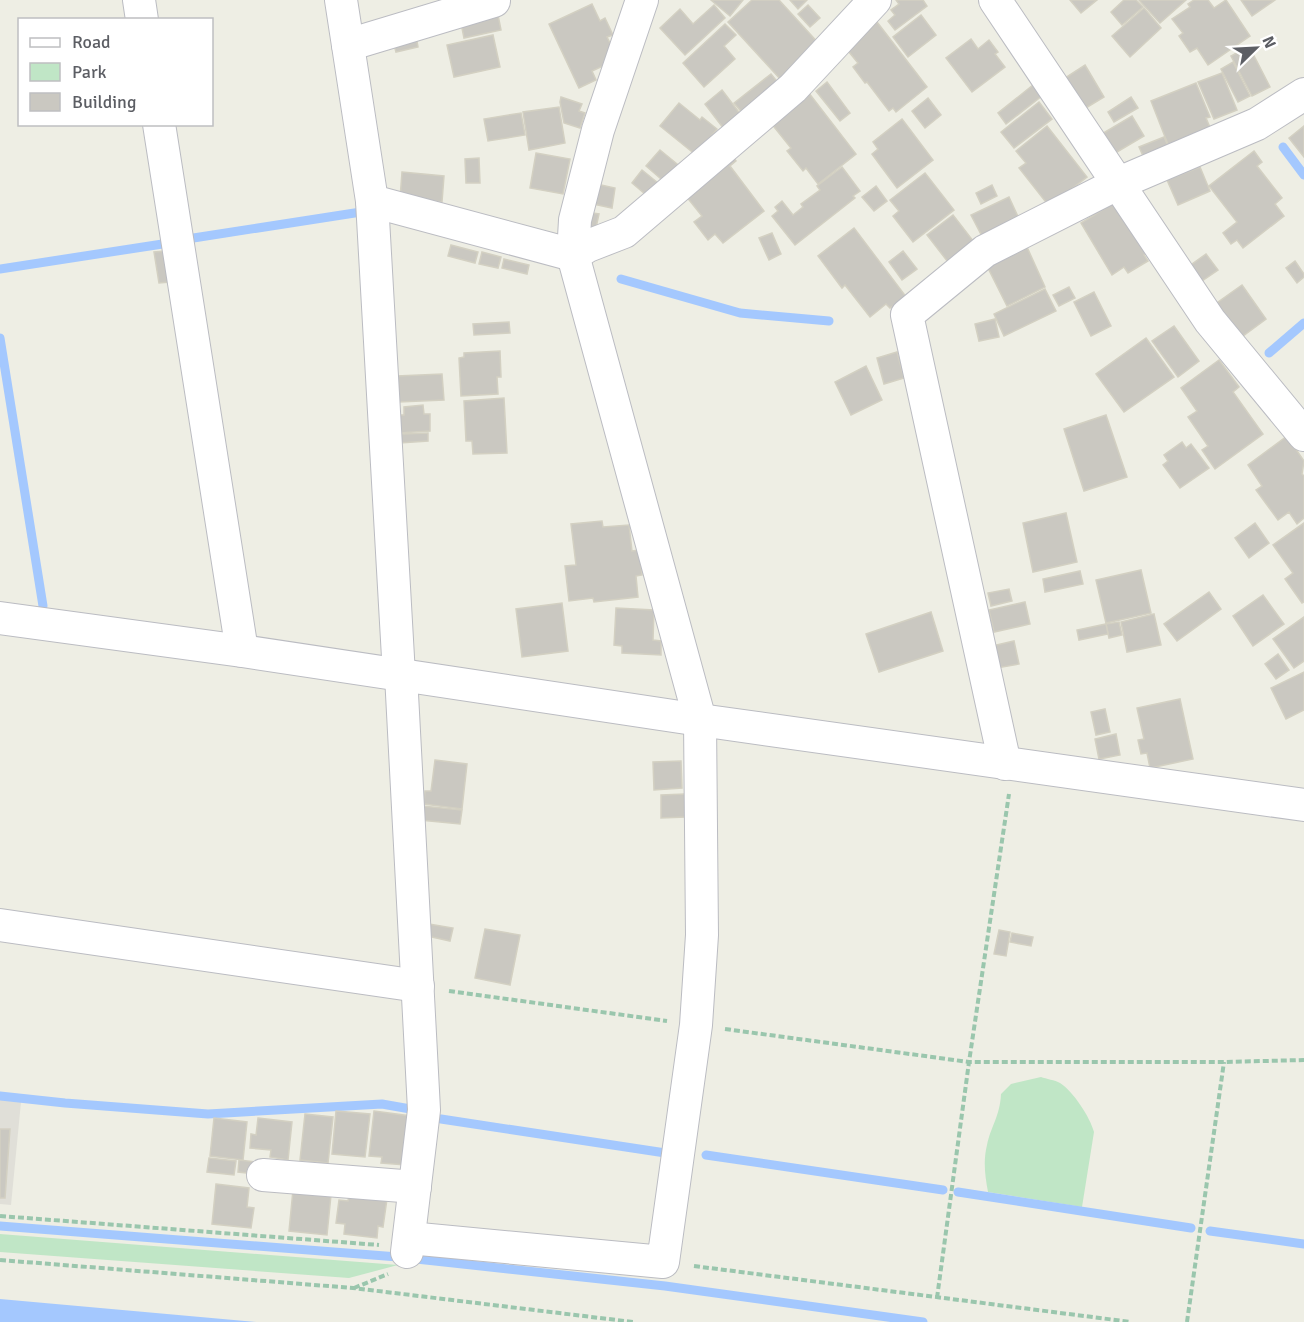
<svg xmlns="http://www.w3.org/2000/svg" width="1304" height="1322" viewBox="0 0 1304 1322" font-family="Signika,sans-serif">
<rect width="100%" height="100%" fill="#eeeee4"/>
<path fill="#e0dfd8" d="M0,1099L21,1102L11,1205L0,1204Z"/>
<g fill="#c0e6c6">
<path d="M1041,1077C1046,1079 1055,1080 1060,1083C1073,1091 1090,1117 1094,1132L1082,1207L988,1192C985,1176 983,1161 987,1145C991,1126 1000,1116 1001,1094L1011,1084Z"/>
<path d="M0,1234L398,1265L349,1278L0,1252Z"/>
</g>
<path fill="#a4c8fe" d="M0,1299L256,1322H0Z"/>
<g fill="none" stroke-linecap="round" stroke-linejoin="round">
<g stroke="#a4c8fe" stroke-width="9">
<path d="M1283,147L1304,175"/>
<path d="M187,239L361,212L360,204"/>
<path d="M0,269L169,243"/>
<path d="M621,279L740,313L829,321"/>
<path d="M0,338L43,606"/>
<path d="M1269,353L1304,323"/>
<path d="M0,1096L65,1103L208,1114L382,1104L416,1110"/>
<path d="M441,1119L672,1154"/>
<path d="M706,1155L943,1190"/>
<path d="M958,1192L1191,1228"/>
<path d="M0,1226L398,1257L665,1286L923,1322"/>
<path d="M1210,1231L1304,1244"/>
</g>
</g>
<g fill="#cac8c1" stroke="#d3d0c2" stroke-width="1.5">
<path d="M711,0H743L730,16Z"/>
<path d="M752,0H779L821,46L782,81L728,22Z"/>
<path d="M790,0H807L798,9Z"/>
<path d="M896,0H923L927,6L895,30L888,21L895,15L891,10L899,4Z"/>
<path d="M1070,0H1097L1081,13Z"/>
<path d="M1124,0H1136L1143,7L1122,25L1111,12Z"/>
<path d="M1139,0H1186L1160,23Z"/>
<path d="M1194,0H1208L1214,8L1226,0L1250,36L1208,65L1197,48L1190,52L1179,36L1183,33L1172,19L1190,7L1188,4Z"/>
<path d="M1241,0H1275L1252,16Z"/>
<path d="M592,4L600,21L605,18L613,35L607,37L618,59L592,71L596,80L579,88L549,24Z"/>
<path d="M714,5L725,18L685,55L660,28L680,9L693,24Z"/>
<path d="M808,5L820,18L810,27L798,14Z"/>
<path d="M1144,8L1161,28L1130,57L1112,36Z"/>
<path d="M497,10L501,30L464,38L460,18Z"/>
<path d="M921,15L936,35L908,57L893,37Z"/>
<path d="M877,22L927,87L896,112L893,108L889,111L867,82L865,83L853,67L858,63L845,47Z"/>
<path d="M725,24L736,35L724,46L735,59L704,87L683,63Z"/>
<path d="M493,35L500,67L454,77L447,45Z"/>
<path d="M416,36L418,47L396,52L393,41Z"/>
<path d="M971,39L978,49L989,40L998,52L995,54L1005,67L972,92L946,58Z"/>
<path d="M1249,46L1270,87L1252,96L1231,56Z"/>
<path d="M1233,62L1250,96L1238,102L1221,69Z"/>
<path d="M1085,65L1104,97L1081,111L1062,80Z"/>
<path d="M1222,73L1237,110L1214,119L1198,82Z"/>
<path d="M771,74L784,90L745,116L734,103Z"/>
<path d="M827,82L850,113L840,121L816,91Z"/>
<path d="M1196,83L1210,117L1206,118L1212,132L1169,147L1151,101Z"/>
<path d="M1033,85L1042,96L1006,124L998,113Z"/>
<path d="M805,88L856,154L818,184L806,168L803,171L787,151L791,148L767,118Z"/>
<path d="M722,90L744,119L727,133L705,104Z"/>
<path d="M561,97L582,104L579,111L585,113L580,128L564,123L560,102Z"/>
<path d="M1131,97L1138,108L1114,122L1108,112Z"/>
<path d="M928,98L941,115L925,128L912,111Z"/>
<path d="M1039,102L1052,119L1014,148L1001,132Z"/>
<path d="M679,103L700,120L702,117L717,129L696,155L660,126Z"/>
<path d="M559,107L565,143L529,150L523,112Z"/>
<path d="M521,113L525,135L488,141L484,119Z"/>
<path d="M1132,116L1144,136L1112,155L1100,135Z"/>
<path d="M902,119L933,160L897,188L872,154L878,149L873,142Z"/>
<path d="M1047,126L1087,177L1049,206L1019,168L1026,163L1016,151Z"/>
<path d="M1304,126V157L1289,138Z"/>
<path d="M1164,137L1169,148L1144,158L1139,147Z"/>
<path d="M660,150L682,168L668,185L646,166Z"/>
<path d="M1254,151L1262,162L1257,166L1282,198L1275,204L1284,216L1243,248L1237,240L1231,244L1223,233L1237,222L1209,186Z"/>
<path d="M536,153L570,159L563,194L530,188Z"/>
<path d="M730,153L736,161L730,166L764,211L723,243L715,234L708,240L694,222L702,216L682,191Z"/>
<path d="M479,158L480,183H466L465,159Z"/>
<path d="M842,167L860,191L853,196L855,198L795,245L772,216L778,211L775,207L782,201L793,215L803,207L801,204L820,190L817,186Z"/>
<path d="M1200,167L1210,191L1178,205L1167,180Z"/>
<path d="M642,170L663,187L652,200L632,183Z"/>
<path d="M402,172L444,176L442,202L400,199Z"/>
<path d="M925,173L954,210L913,242L893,216L899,211L890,200Z"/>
<path d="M592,183L615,188L612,208L588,203Z"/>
<path d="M992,185L997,196L981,204L976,193Z"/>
<path d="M876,186L887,201L874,211L862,197Z"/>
<path d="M1009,197L1021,223L984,240L971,215Z"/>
<path d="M1117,201L1148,252L1144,255L1148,261L1128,273L1124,267L1112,275L1081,223Z"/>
<path d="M585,212L599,214L594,237L581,234Z"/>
<path d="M953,215L974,242L948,262L927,235Z"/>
<path d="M854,228L907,298L890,308L886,304L870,317L845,285L842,288L818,256Z"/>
<path d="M772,233L781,254L769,260L759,238Z"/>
<path d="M451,245L478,252L475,263L448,256Z"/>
<path d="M1027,247L1045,287L1007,306L987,266Z"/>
<path d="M165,251L170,282L159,283L154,252Z"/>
<path d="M903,251L917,269L902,280L889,262Z"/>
<path d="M482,252L501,257L498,268L479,264Z"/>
<path d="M1206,254L1218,270L1199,283L1188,267Z"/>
<path d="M504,259L529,265L527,274L502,268Z"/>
<path d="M1295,261L1304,274V277L1297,283L1286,268Z"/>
<path d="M1242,285L1266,319L1239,339L1214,305Z"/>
<path d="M1069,287L1075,298L1059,306L1053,295Z"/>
<path d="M1045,289L1056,311L1004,336L994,314Z"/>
<path d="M1094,292L1111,326L1091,336L1074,302Z"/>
<path d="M995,319L999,337L979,341L975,324Z"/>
<path d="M509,322L510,333L474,335L473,324Z"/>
<path d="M1174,326L1199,361L1178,377L1152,341Z"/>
<path d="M1146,338L1174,377L1124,412L1096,374Z"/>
<path d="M500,351L501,377H497L498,394L461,396L459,358L464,357V353Z"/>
<path d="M897,352L904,378L884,384L877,358Z"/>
<path d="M1219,360L1239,387L1233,392L1263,434L1215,469L1202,450L1208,446L1188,417L1197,411L1181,388Z"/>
<path d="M866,366L882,400L851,415L835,382Z"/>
<path d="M442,374L444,400L399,402L397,376Z"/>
<path d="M504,398L507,453L473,454L472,441H466L464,401Z"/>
<path d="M423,405L424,414H430V431L399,433L398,415H404V407Z"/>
<path d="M1106,415L1127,477L1084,491L1064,429Z"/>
<path d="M428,433V441L400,443V434Z"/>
<path d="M1287,436L1304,461L1302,474L1304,476V518L1297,524L1289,512L1278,520L1256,490L1262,486L1248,465Z"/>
<path d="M1182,442L1186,448L1191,444L1209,468L1180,488L1163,465L1168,461L1164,455Z"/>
<path d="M1066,513L1077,562L1033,572L1023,523Z"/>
<path d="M602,521L603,527L629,525L632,551L639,550L642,575L636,576L638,597L594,602L593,598L569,601L565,566L576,565L571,524Z"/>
<path d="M1255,523L1269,543L1249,558L1235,538Z"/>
<path d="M1304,523V602L1302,603L1285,579L1293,573L1273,545Z"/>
<path d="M1141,570L1151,613L1106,623L1096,580Z"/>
<path d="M1080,571L1083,584L1045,592L1043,579Z"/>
<path d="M1009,589L1012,601L991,606L988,593Z"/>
<path d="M1209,592L1221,609L1177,641L1164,624Z"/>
<path d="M1263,595L1284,624L1253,646L1233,616Z"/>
<path d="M1025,602L1030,624L994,632L989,610Z"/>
<path d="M562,603L568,651L522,657L516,609Z"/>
<path d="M616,608L654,610L653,640L661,641V655L622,653V646L614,645Z"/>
<path d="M931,612L943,651L879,672L866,634Z"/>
<path d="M1154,614L1161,645L1127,652L1121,622Z"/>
<path d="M1304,617V661L1294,668L1273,639Z"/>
<path d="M1119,622L1122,635L1109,638L1106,624Z"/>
<path d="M1106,624L1108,634L1079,640L1077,630Z"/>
<path d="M1014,641L1019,664L997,668L992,646Z"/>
<path d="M1278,654L1289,670L1276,679L1265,664Z"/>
<path d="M1304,672V710L1286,719L1271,688Z"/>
<path d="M1180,699L1193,759L1150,768L1147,753L1141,754L1138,740L1144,739L1137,708Z"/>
<path d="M1105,709L1110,732L1096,735L1091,712Z"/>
<path d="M1116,734L1120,755L1099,759L1095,739Z"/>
<path d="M435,760L467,764L462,809L424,804L425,791H431Z"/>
<path d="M681,761L682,788L654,790L653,762Z"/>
<path d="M685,794L686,817L661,818V795Z"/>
<path d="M422,806L462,810L460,824L420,820Z"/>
<path d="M429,924L453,928L450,941L427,936Z"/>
<path d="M485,929L520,935L510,985L475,978Z"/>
<path d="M999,930L1010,932L1006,956L994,954Z"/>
<path d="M1012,933L1033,937L1031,946L1010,942Z"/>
<path d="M336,1111L370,1114L365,1157L332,1154Z"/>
<path d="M374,1111L411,1116L406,1165L381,1163L382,1157L369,1156Z"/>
<path d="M305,1114L333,1117L328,1163L300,1160Z"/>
<path d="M214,1118L247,1122L243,1160L210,1156Z"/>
<path d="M258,1118L292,1122L288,1160L270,1157L271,1150L250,1148L251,1134L256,1135Z"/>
<path d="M0,1129H10L5,1198H0Z"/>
<path d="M209,1158L236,1161L234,1175L207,1172Z"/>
<path d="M239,1160L257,1162V1174L238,1172Z"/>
<path d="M216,1184L249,1188L247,1207L254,1208L251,1228L212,1224Z"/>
<path d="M293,1190L331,1195L327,1235L289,1231Z"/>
<path d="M349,1195L387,1199L383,1227L378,1226L377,1238L344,1234L345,1224L336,1223L339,1200L348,1201Z"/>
</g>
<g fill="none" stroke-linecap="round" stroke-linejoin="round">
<defs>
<g id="minor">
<path d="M139,0L142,20"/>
<path d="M341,0L372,201L399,675"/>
<path d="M995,0L1210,321L1304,435"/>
<path d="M348,45L494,1"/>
<path d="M159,124L242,651"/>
<path d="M372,201L573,255L588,246L624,232L793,88L875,0"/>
<path d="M0,618L242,651L700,720L1304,805"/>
<path d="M401,675L424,1110L407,1252"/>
<path d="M1005,764L907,315L985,251L1119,183L1257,124L1304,94"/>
<path d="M0,925L418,986"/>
<path d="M263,1175L415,1187"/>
<path d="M409,1238L663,1262L696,1025L702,935L700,720L573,255L575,220L598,130L642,0"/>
</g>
</defs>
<use href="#minor" stroke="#bbbcc2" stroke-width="34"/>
<g stroke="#9ac6ad" stroke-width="4" stroke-dasharray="6 3" stroke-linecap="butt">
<path d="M449,991L667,1021"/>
<path d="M725,1029L969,1062H1224L1304,1060"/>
<path d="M0,1216L379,1245"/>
<path d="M0,1260L353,1288L633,1322"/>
<path d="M694,1266L1131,1322"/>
<path d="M354,1288L388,1274"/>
<path d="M937,1298L969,1062L1009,794"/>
<path d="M1187,1322L1224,1062"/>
</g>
<use href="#minor" stroke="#fff" stroke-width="32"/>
</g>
<rect x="18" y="18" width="195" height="108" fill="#ffffff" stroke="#bebfc1" stroke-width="1.5"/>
<rect x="30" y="38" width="30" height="9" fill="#ffffff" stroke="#bebfc1" stroke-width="1.5"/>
<text x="72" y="48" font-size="18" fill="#5c5e64">Road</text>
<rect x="30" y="63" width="30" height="18" fill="#c0e6c6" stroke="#bebfc1" stroke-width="1.5"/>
<text x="72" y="78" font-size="18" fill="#5c5e64">Park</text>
<rect x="30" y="93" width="30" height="18" fill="#cac8c1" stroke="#bebfc1" stroke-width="1.5"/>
<text x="72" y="108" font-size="18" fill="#5c5e64">Building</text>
<g transform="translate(1256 48) rotate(66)" stroke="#ffffff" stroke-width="4.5" paint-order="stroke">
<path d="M0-4.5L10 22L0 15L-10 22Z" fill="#5c5e64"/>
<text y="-9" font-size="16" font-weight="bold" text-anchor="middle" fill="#5c5e64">N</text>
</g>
</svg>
